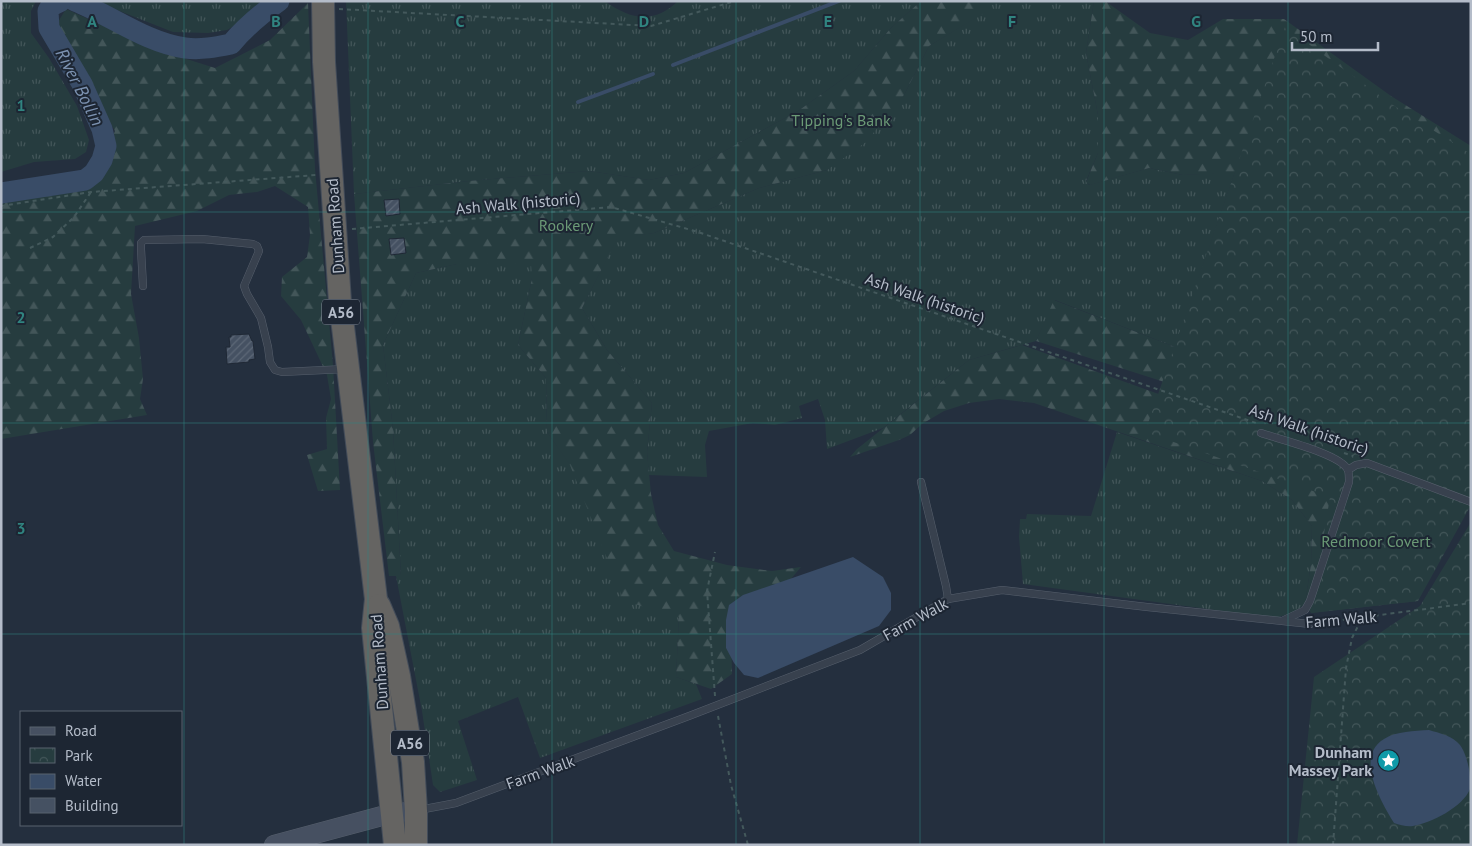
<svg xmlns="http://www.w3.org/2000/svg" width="1472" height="846" viewBox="0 0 1472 846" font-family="'PT Sans',sans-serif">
<defs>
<pattern id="grass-tufts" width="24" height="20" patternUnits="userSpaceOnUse" patternTransform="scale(1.25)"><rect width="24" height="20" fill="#263c3f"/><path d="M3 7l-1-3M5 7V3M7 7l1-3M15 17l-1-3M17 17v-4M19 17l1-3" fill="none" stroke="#435659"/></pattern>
<pattern id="forest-firs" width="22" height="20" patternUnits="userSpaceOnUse" patternTransform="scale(1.25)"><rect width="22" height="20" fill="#263c3f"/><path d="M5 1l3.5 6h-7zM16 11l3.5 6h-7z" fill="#435659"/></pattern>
<pattern id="park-crowns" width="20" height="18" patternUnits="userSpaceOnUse" patternTransform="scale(1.25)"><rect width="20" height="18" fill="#263c3f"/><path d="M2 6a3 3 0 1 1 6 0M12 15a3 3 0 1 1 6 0" fill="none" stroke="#435659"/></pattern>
<pattern id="building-hatch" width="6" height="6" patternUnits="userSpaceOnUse" patternTransform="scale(1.25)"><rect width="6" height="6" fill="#455162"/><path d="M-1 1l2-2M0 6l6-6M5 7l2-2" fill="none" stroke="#5d6877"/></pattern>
</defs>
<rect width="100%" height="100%" fill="#242f3e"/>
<g fill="url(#grass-tufts)">
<path d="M1,1H36L31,11V33L49,58L77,106L89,140L86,152L75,159L34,162L1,172Z"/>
<path d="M98,1H261L237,24L227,30L208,33L173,32L112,8Z"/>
<path d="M346,1H605C630,20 655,24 678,1H921L891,28L854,71L798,111L684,173L649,180L589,171L469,181L354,194Z"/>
<path d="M978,1H1094L1086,53L1098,115V153L1086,181L1089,185L1149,168L1183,175L1235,172L1175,347L1055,300L1036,341L969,360L883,428L827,449L825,420L818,399L799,406L802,418L775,425L753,423L709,431L705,445L707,477L649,475L647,452L652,403L607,350L582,308L617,238L654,233L759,188L827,170L904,95L929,46L985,12Z"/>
<path d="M457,264H532V278L518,345L546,378L547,432L679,617L676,677L696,684L702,699L540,758L518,697L458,721L477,780L440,792L433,785L422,711L396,576L401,575L393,429L383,345L416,273Z"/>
<path d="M1117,432L1262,481L1292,500L1312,526L1311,564L1305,604L1293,613L1274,618L1023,584L1019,537L1020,519H1026L1027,514L1091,516Z"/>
</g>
<g fill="url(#forest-firs)">
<path d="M921,1H978L986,12L929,46L904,95L866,142L827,170L759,188L654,233L617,239L582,308L607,350L652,403L647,452L651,494L658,525L674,551L727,565L772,571L801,567L779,593L731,630L732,674L711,689L676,677L679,617L624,601L570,465L547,432L546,378L518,345L532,278L531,264H457L416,273L383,345L393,429L401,576H389L373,442L354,194L469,181L589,171L649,180L684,173L798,111L854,71L891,28Z"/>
<path d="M1094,1H1105L1150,33L1188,40L1223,19H1284L1391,96L1471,146V344L1224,401L1036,341L1054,300L1175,347L1235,173L1183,175L1149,168L1090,185L1086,182L1098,153V115L1086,53Z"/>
<path d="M308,3L315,169L333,365L340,490L318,491L307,455L327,449L326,418L331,399L327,375L301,320L281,296L282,277L307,257L310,235L308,207L275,186L257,192L229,195L197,211L135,226L131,294L139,338L143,379L140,399L147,415L1,439V194L43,191L96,179L115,131L56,25L66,9L155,49L215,68L270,40Z"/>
<path d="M1022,345L1234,421L1344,476L1418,601L1311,613L1305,604L1311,564L1312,526L1292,500L1262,481L1034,403L999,399L969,403L944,411L922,424L910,435L899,440L850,457L857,449L969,360Z"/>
</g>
<g fill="url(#park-crowns)">
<path d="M1285,27L1393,105L1471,154V505L1418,601L1311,613L1330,497L1145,432Z"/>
<path d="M1471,522V845H1297L1314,677L1420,606Z"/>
</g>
<g fill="#394c67">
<path d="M853,557L883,577L891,593V610L879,626L758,678L744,675L734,663L726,648V620L729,605L743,595Z"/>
<path d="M1429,730C1439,733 1453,736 1460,745C1467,754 1472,777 1470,789C1463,807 1431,823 1413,826C1407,827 1400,825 1394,823C1382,803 1354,757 1384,739C1397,731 1414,731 1429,730Z"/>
</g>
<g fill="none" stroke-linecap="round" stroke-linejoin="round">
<g stroke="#394c67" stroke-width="4">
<path d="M673,65L839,1"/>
<path d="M578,102L653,74"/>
</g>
<g stroke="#394c67" stroke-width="21">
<path d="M75,1C110,15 147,43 185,48C201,50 216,47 231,44C245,27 261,14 279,1"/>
<path d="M1,193L85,180L94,173L102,160L106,146L102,129L82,84L49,28L48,11L51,6L61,1"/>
</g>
</g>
<g fill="url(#building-hatch)" stroke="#1f2835">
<path d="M399,199L400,214L386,216L384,200Z"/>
<path d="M404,238L406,253L391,255L389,239Z"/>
<path d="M249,334L252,341H253L255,359L249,360V362L227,364L226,347H230L229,337H231V335Z"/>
</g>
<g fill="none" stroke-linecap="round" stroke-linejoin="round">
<defs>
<g id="service">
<path d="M143,286L141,249V243L144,240L202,239L253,244L257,246L259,251L244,286L247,294L261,318L268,347L270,362L275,370L282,372L346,369"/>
<path d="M1261,433C1278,439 1341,454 1348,470C1349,473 1349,479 1349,482L1310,601L1305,610L1284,620"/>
<path d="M1348,470L1356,465L1367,463L1471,502"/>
<path d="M921,482L946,586L948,599"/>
<path d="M419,810L456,803L689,716L860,650L948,599L1002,590L1147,607L1310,624"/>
</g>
<path id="secondary" d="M274,845L393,813L406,812"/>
<g id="trunk">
<path d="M323,1L324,62L340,302L376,599L373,628L395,845"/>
<path d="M379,605L388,626L399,676L413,762L416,811V845"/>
</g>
</defs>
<use href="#service" stroke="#565f6c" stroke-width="8"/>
<use href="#secondary" stroke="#565f6c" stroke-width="20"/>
<use href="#trunk" stroke="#434c59" stroke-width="24"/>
<g stroke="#44595c" stroke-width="2" stroke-dasharray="4 4" stroke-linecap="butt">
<path d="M339,9L651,26L735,1"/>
<path d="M1,206L91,192L316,175"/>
<path d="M352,229L611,207L698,232L1259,424"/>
<path d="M30,248L53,237L74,217L91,192"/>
<path d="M1344,453L1353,456"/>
<path d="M1319,623L1471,603"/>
<path d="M715,696L707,591L715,552"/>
<path d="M718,716L731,785L748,845"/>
<path d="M1333,845L1346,668L1352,638L1362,618"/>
</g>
<use href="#service" stroke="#38414e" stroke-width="7"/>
<use href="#secondary" stroke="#465061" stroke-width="19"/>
<use href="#trunk" stroke="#656462" stroke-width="22"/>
</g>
<path fill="none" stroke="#308480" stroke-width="1" stroke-opacity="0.55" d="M184,1V845M368,1V845M552,1V845M736,1V845M920,1V845M1104,1V845M1288,1V845M1,212H1471M1,423H1471M1,634H1471"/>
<defs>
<symbol id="sight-disc" viewBox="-11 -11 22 22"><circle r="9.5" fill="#0f9aa8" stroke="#1d2633"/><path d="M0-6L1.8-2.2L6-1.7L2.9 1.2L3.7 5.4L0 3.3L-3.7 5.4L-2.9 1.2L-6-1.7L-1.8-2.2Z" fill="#fff"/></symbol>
</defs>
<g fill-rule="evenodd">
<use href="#sight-disc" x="1376" y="748" width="25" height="25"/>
</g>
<g text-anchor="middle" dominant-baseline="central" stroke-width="4" stroke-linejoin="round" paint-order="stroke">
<g fill="#1d2633" stroke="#878f9c" stroke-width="1">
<rect x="322" y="299.5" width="38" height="25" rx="4"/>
<rect x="391" y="730.5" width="38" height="25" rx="4"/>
</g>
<g font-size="15" font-weight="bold" fill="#b4bcc9">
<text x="341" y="312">A56</text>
<text x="410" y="743">A56</text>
</g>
<g font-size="16" fill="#6b9a76" stroke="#1d2633">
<text x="841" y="120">Tipping's Bank</text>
<text x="566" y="225">Rookery</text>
<text x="1376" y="541">Redmoor Covert</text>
</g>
<g font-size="16" fill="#b4bcc9" stroke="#1d2633">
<text transform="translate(518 203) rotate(-5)">Ash Walk (historic)</text>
<text transform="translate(335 226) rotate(-94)">Dunham Road</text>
<text transform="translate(925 298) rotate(19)">Ash Walk (historic)</text>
<text transform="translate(1309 429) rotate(19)">Ash Walk (historic)</text>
<text transform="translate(915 619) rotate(-29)">Farm Walk</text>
<text transform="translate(1341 619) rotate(-5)">Farm Walk</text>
<text transform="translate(379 662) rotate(-94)">Dunham Road</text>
<text transform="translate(540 772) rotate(-20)">Farm Walk</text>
</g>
<g font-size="16" font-weight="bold" fill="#b4bcc9" stroke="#1d2633" text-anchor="end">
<text x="1372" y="752">Dunham<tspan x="1372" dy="18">Massey Park</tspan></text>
</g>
<g font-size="18" font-style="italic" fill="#7c92b1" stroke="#1d2633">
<text transform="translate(80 87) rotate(63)">River Bollin</text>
</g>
</g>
<g font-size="16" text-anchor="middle" font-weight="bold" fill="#308480" stroke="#1d2633" stroke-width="4" stroke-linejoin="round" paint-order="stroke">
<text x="92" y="27">A</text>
<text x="276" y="27">B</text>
<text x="460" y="27">C</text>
<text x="644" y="27">D</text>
<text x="828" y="27">E</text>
<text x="1012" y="27">F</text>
<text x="1196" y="27">G</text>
<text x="21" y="111">1</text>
<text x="21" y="323">2</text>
<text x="21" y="534">3</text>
</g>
<rect width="1472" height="846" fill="none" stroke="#b4bcc9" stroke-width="5"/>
<rect x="20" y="711" width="162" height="115" fill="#1d2633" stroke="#59626f"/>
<rect x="30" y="727" width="25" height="8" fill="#465061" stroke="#59626f"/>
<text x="65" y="736" font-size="15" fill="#b4bcc9">Road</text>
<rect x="30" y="748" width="25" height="15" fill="url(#park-crowns)" stroke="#59626f"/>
<text x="65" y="761" font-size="15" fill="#b4bcc9">Park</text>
<rect x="30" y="774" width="25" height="15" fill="#394c67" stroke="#59626f"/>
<text x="65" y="786" font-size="15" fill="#b4bcc9">Water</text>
<rect x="30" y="798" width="25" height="15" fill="#455162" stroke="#59626f"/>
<text x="65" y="811" font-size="15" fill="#b4bcc9">Building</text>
<path d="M1292 42v8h86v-8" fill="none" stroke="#b4bcc9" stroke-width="2.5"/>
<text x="1300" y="42" font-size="15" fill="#b4bcc9" stroke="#1d2633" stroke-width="4" paint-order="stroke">50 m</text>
</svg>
